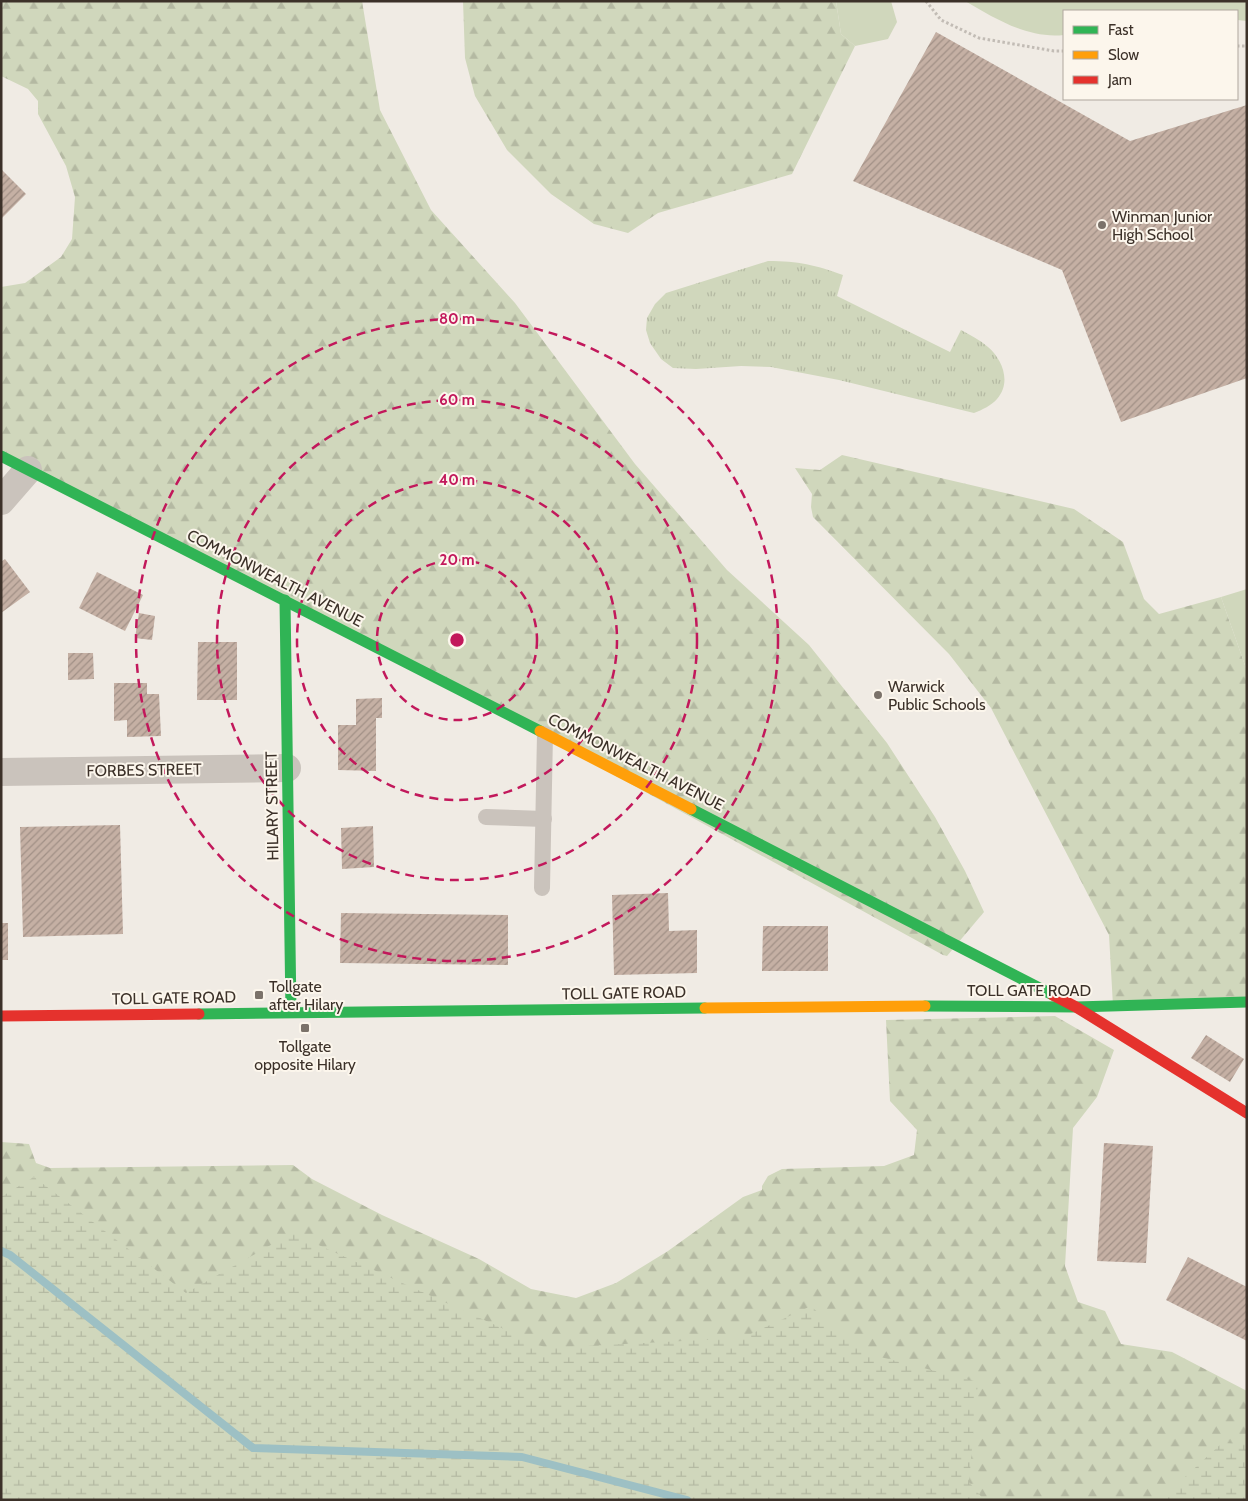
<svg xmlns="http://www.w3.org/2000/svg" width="1248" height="1501" viewBox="0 0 1248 1501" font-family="Cabin,sans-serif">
<defs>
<pattern id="grass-tufts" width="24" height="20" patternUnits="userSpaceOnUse" patternTransform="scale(1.25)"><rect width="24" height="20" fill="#d0d7bc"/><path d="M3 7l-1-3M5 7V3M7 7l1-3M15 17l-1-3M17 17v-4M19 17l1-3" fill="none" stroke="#b4b9a2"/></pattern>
<pattern id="forest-firs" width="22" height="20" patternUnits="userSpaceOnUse" patternTransform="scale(1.25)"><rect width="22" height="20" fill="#d0d7bc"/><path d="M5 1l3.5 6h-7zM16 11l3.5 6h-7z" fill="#b4b9a2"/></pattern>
<pattern id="wetland-marsh" width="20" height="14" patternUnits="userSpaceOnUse" patternTransform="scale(1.25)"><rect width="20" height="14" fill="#d0d7bc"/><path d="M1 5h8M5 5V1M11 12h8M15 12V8" fill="none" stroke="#b4b9a2"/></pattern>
<pattern id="building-hatch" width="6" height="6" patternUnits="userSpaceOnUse" patternTransform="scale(1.25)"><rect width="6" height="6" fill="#c5b0a4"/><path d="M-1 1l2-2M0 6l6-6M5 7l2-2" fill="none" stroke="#a19086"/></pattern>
</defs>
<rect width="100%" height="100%" fill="#f0ebe4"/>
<path fill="url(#grass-tufts)" d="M768,261C799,261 815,265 843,275L837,296L950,352L961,330C970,335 980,340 988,347C1002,359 1012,382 997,399C992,405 982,410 974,413L839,380L771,367L741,366L696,369L673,368L661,359L650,343L646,330L647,318L655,304L666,293Z"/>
<g fill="url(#forest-firs)">
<path d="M1,1H362L380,110L431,210L515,303L635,464L727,570L809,645L887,743L935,817L965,871L984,912L947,956L943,955L545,737L1,458V287L25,283L61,257L72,239L75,197L66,166L38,114V101L28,89L1,76Z"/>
<path d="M463,1H836L841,34L855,46L792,174L658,213L628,233L594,224L551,194L507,150L475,96L465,58Z"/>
<path d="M842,455L1074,509L1123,542L1144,599L1159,614L1221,597L1247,671V1006H1113L1109,935L991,708L949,654L813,517L811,507L812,494L795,468L820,470Z"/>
<path d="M1055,1016L1114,1050L1097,1097L1073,1128L1065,1266L1078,1302L1105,1311L1121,1344L1172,1352L1247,1391V1500H599L1,1277V1142L29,1144L36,1163L50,1168L293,1165L312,1179L382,1215L479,1259L531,1289L576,1298L616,1283L668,1251L743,1197L762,1190V1186L768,1176L782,1169L884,1166L914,1155L917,1130L890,1101L886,1020Z"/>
</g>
<g fill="url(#wetland-marsh)">
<path d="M34,1177L186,1293L292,1233L546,1348L742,1338L811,1306L861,1352L978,1382L969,1482L984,1500H1V1197Z"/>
<path d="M1222,1443L1247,1444V1500H1160Z"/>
</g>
<g fill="#d0d7bc">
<path d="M836,1H891L897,22L888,39L855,46L841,34Z"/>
<path d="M965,1H1247V21L1237,20V11H1064V35C1028,39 996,19 965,1Z"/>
<path d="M1247,589V671L1221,597Z"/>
</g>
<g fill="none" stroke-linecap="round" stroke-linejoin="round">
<path stroke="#9dc0c4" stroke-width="8" d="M1,1251L10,1255L253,1448L522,1457L687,1500"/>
</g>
<g fill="url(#building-hatch)">
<path d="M936,32L1130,141L1247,105V378L1121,422L1062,270L853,181Z"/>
<path d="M1,169L26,194L1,219Z"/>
<path d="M5,559L30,592L1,613V562Z"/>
<path d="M97,572L143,595L125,631L79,608Z"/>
<path d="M139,613L155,616L152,640L135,638Z"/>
<path d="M198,642H237V700H197Z"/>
<path d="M68,653H93L94,679L68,680Z"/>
<path d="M114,683H147V694H159L161,736L127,737V720L114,721Z"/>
<path d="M382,698V718H376V771L338,770V725H356V699Z"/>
<path d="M120,825L123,934L23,937L20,827Z"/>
<path d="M373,826L374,867L342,869L341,828Z"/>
<path d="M668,893L669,931L697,930V973L614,975L612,895Z"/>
<path d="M341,913L508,915V965L340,963Z"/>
<rect x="1" y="923" width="7" height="37"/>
<path d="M763,926H828V971H762Z"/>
<path d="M1206,1035L1244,1059L1230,1082L1191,1058Z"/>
<path d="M1104,1143L1153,1146L1146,1263L1097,1261Z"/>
<path d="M1188,1257L1247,1287V1341L1166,1300Z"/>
</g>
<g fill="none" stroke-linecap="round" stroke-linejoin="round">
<g stroke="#c2bcb5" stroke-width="3" stroke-dasharray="2.5 2.5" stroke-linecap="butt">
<path d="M926,1L941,20L979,38L1054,51H1064"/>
<path d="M1237,46H1247"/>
</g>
<g stroke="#cac3bc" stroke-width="16">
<path d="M486,817L544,819"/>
<path d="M542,888L545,734"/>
</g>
<g stroke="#cac3bc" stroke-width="28">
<path d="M1,501L28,470"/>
<path d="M1,772L287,768"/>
</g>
<g stroke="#30b455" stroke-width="11">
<path d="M1,456L540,731"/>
<path d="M285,600L291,1012"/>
<path d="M691,809L1053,995"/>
<path d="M925,1006L1076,1007L1247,1002"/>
<path d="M199,1014L705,1008"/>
</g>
<g stroke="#ff9f0a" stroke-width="11">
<path d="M540,731L691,809"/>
<path d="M705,1008L925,1006"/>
</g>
<g stroke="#e5322d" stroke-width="11">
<path d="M1053,995L1076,1007L1247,1113"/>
<path d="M1,1016L199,1014"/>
</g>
</g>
<g fill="none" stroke="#c2185b" stroke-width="2.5" stroke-dasharray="9 6">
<circle cx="457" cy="640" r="80"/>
<circle cx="457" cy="640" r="160"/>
<circle cx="457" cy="640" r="240"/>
<circle cx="457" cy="640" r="321"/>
</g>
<g fill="#7b726a" stroke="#fcf6ec" stroke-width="2">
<circle cx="1102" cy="225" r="5"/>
<circle cx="878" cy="695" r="5"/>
<rect x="254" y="990" width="10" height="10" rx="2.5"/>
<rect x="300" y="1023" width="10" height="10" rx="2.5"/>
</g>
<g text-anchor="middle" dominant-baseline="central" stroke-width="4" stroke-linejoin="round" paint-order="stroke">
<g font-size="16" fill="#3c3129" stroke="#fcf6ec" text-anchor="start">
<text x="1112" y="216">Winman Junior<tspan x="1112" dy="18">High School</tspan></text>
<text x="888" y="686">Warwick<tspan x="888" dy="18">Public Schools</tspan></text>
<text x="269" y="986">Tollgate<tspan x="269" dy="18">after Hilary</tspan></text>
<text x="305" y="1046" text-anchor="middle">Tollgate<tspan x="305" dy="18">opposite Hilary</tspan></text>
</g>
<g font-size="16" fill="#3c3129" stroke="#fcf6ec">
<text transform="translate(275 578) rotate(27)">COMMONWEALTH AVENUE</text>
<text transform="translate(636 762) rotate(27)">COMMONWEALTH AVENUE</text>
<text transform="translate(144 770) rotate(-1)">FORBES STREET</text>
<text transform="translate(272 806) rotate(-91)">HILARY STREET</text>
<text x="1029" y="990">TOLL GATE ROAD</text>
<text transform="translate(624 993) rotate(-1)">TOLL GATE ROAD</text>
<text transform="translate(174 998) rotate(-1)">TOLL GATE ROAD</text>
</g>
</g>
<circle cx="457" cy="640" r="8" fill="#c2185b" stroke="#fcf6ec" stroke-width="2.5"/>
<g font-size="15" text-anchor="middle" font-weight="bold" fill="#c2185b" stroke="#fcf6ec" stroke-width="4" stroke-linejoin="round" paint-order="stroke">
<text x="457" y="324">80 m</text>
<text x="457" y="405">60 m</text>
<text x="457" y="485">40 m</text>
<text x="457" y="565">20 m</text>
</g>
<rect width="1248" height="1501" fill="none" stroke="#3c3129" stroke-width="5"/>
<rect x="1063" y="10" width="175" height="90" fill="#fcf6ec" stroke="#afa79e"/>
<rect x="1073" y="26" width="25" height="8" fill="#30b455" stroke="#afa79e"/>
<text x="1108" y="35" font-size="15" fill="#3c3129">Fast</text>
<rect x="1073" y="51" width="25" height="8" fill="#ff9f0a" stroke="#afa79e"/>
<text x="1108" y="60" font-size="15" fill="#3c3129">Slow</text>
<rect x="1073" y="76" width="25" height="8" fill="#e5322d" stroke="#afa79e"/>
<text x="1108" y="85" font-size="15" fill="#3c3129">Jam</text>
</svg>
